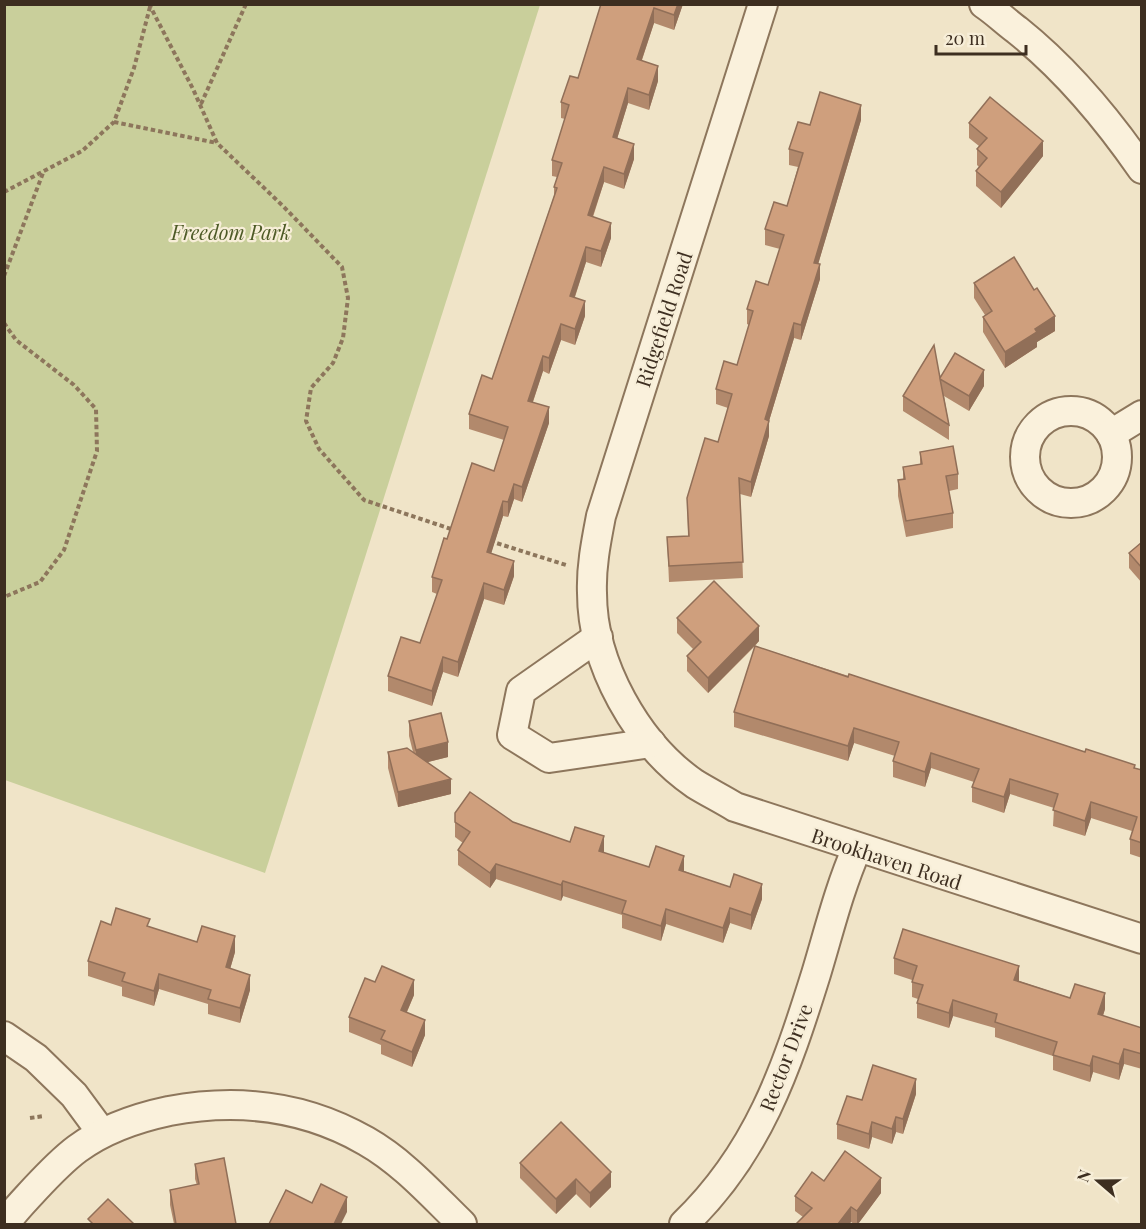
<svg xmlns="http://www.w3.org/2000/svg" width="1146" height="1229" viewBox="0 0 1146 1229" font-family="'Playfair Display',serif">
<rect width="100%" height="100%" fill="#f0e4c8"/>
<path fill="#c9cf9b" d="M5,4L540,5L265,873L5,780Z"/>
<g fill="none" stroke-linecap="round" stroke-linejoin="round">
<defs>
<g id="street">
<path d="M763,4L601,516C596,542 591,567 592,593C592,664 637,744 695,784C708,792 722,799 735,807L1142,939"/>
<path d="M984,4C996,12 1006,22 1017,30C1067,70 1106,117 1142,169"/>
<circle cx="1071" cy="457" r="46"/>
<path d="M1111,434L1142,415"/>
<path d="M598,637L521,691L512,735L549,758L651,743"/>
<path d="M4,1036L36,1058L74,1095L102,1133"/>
<path d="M5,1224C13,1212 24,1201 34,1190C48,1175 61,1161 77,1149C104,1129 136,1118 169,1111C238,1098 305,1106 366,1141C403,1162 432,1195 462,1224"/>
<path d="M684,1224C758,1153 786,1070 816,974C829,931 839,889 857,848"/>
</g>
</defs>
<use href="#street" stroke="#8d765c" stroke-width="32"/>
<g stroke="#8d765c" stroke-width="4" stroke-dasharray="4.5 3" stroke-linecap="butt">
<path d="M149,4L193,89L217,143L283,206L342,267L348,298L343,338L333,363L311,388L306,421L319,449L364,500L454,530"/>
<path d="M201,104L246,4"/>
<path d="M114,122L217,143"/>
<path d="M4,192L82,151L114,122L134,68L150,7"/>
<path d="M4,276L43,173"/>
<path d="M4,323L16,340L74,385L96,409L97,451L64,550L40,582L4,597"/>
<path d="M490,541L566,565"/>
<path d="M30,1118L44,1116"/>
</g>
<use href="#street" stroke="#faf1dc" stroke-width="28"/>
</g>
<g fill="#b2896c">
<path d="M601,4H683L674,30L654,23L642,60L658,81L649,110L628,103L617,139L634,159L624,189L604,182L593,217L611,238L601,267L586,262L575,297L585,316L575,345L561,340L549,374L543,371L533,402L549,423L522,502L514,499L508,517L503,516L491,553L514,576L504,605L484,599L458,677L443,672L432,706L388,691V676L420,643L437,594L432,592V577L447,539L494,471L504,440L469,429V414L492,379L554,196V187L557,177L552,176V160L565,119L561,118V102L578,78Z"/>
<path d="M861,120L818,264L820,279L801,340L794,338L769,421V436L751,497L740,494L743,578L669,582L667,537L688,536L687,498L718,442L728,408L716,404V389L737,365L749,325L747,324V309L768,285L780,249L765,245V229L787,206L798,167L789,165V149L810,125Z"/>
<path d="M969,123L1043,156L1001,208L976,186V171L979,167L977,165V149L979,146L969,138Z"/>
<path d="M974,283L1034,290L1055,331L1037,342V347L1005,368L983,332V317L985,315L974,298Z"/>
<path d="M940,378L984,386L969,411L944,396L949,425V440L903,411V396Z"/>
<path d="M920,452L958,474V489L949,491L953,513V528L906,537L898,496V480L903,479V467L920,464Z"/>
<path d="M1142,542V583L1129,568V553Z"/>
<path d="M677,618L759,641L755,646L1142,770V858L1130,854V839L1132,831L1091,818L1085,836L1053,826L1054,808L1010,794L1004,813L972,802V787L974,782L931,768L925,787L893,777V761L895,756L854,743L848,761L734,727V712L755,646L708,693L687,671V656L693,649L677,633Z"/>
<path d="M409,721L448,757L428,762L451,794L398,807L388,768V752H413L409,736Z"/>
<path d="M455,813L513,822L570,842L604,851V853L649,867L684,871L762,899L751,930L730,923L723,943L666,924L661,941L622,928V915L563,896L561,901L496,879L490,888L458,865V850L463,843L455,837Z"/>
<path d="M111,925L150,927L197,942L235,952L230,969L250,990L240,1023L208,1014V1004L159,989L154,1006L122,996V987L88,976V961Z"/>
<path d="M894,958L1019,981L1105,1009L1103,1016L1142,1028V1069L1124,1064L1119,1080L1093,1072L1090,1082L1053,1070V1056L995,1037V1028L953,1016L949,1028L917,1018V1003L918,999L912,997V980L894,974Z"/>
<path d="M375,982L414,995L407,1012L425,1035L412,1067L381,1054V1045L349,1032V1017Z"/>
<path d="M916,1094L903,1134L896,1132L892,1144L872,1137L869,1149L837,1139V1124L862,1100Z"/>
<path d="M520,1163L611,1187L590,1208L576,1194L556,1214L520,1178Z"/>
<path d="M195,1164L236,1224H174L170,1205V1190L197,1185L195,1179Z"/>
<path d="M824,1181L881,1193L858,1224H854L851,1222L803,1217L795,1211V1196Z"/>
</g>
<g fill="#916f58">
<path d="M678,4H683L674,30V15Z"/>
<path d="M654,8V23L637,74V59Z"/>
<path d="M658,66V81L649,110V95Z"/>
<path d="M628,88V103L613,152V137Z"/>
<path d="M861,105V120L814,278V263Z"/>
<path d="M1043,141V156L1001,208V192Z"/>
<path d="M634,144V159L624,189V174Z"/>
<path d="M604,167V182L588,230V215Z"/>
<path d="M611,223V238L601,267V251Z"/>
<path d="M586,247V262L570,311V296Z"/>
<path d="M820,264V279L801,340V325Z"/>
<path d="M585,301V316L575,345V329Z"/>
<path d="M1055,316V331L1037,342V347L1005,368V352L1035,329Z"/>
<path d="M794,323V338L769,421V436L751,497V482L765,419Z"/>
<path d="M561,324V340L549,374V358Z"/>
<path d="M543,356V371L528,416V401Z"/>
<path d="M984,370V386L969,411V396Z"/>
<path d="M549,407V423L522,502V487Z"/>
<path d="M514,484V499L508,517V502Z"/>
<path d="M503,501V516L487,567V552Z"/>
<path d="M514,561V576L504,605V590Z"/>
<path d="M484,583V599L458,677V662Z"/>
<path d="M759,626V641L708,693V678Z"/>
<path d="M443,657V672L432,706V691Z"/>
<path d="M854,728V743L848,761V746Z"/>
<path d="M448,742V757L416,765V750Z"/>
<path d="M931,753V768L925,787V772Z"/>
<path d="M451,779V794L398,807V792Z"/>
<path d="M1010,779V794L1004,813V797Z"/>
<path d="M1091,802V818L1085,836V821Z"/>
<path d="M604,836V851L599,866V851Z"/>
<path d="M684,856V871L679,885V870Z"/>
<path d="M496,864V879L490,888V873Z"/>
<path d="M563,881V896L561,901V885Z"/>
<path d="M762,884V899L751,930V915Z"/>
<path d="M730,908V923L723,943V928Z"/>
<path d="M666,909V924L661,941V926Z"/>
<path d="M235,936V952L226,983V967Z"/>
<path d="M1019,966V982L1014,980Z"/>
<path d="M159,974V989L154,1006V991Z"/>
<path d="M250,975V990L240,1023V1008Z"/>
<path d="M414,980V995L401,1025V1010Z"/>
<path d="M1105,993V1009L1098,1030V1014Z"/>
<path d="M953,1000V1016L949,1028V1013Z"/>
<path d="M425,1020V1035L412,1067V1052Z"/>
<path d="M1124,1049V1064L1119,1080V1064Z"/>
<path d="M1093,1056V1072L1090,1082V1066Z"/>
<path d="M916,1079V1094L903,1134V1119Z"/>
<path d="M896,1117V1132L892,1144V1129Z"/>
<path d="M872,1122V1137L869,1149V1134Z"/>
<path d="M611,1172V1187L590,1208V1193Z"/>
<path d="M881,1178V1193L858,1224H857V1211Z"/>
<path d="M576,1179V1194L556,1214V1199Z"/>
<path d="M347,1197V1212L341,1224H334Z"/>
<path d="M851,1207V1222L850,1224H838Z"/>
</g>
<g fill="#cf9f7d" stroke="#916f58" stroke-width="1.5">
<path d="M601,4H678L674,15L654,8L637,59L658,66L649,95L628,88L613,137L634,144L624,174L604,167L588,215L611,223L601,251L586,247L570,296L585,301L575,329L561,324L549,358L543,356L528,401L549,407L522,487L514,484L508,502L503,501L487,552L514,561L504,590L484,583L458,662L443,657L432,691L388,676L401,637L420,643L442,580L432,577L444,538L447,539L472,463L494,471L508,427L469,414L482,375L492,379L557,188L554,187L562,163L552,160L569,105L561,102L570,76L578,78Z"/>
<path d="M820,92L861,105L814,263L820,264L801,325L794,323L765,419L769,421L751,482L739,478L743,562L669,566L667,537L689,536L687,498L705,438L718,442L732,394L716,389L724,361L737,365L753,311L747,309L756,281L768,285L784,235L765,229L774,202L787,206L803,153L789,149L798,122L810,125Z"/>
<path d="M990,97L1043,141L1001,192L976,171L987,158L977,149L987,138L969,123Z"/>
<path d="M1014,257L1034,290L1037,288L1055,316L1035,329L1037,332L1005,352L983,317L992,311L974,283Z"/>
<path d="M934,345L940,378L955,353L984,370L969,396L940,379L949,425L903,396Z"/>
<path d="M953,446L958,474L946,476L953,513L906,521L898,480L905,479L903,467L922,464L920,452Z"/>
<path d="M1142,542V568L1129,553Z"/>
<path d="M714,581L759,626L708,678L687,656L701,642L677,618Z"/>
<path d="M755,646L848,677L849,674L1085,752L1086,749L1135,765L1134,768L1142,770V843L1130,839L1137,817L1091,802L1085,821L1053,810L1058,794L1010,779L1004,797L972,787L979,769L931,753L925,772L893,761L899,742L854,728L848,746L734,712Z"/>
<path d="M441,713L448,742L416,750L409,721Z"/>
<path d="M407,748L451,779L398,792L388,752Z"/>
<path d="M470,792L513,822L570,842L575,827L604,836L599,851L649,867L656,846L684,856L679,870L730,887L734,874L762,884L751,915L730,908L723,928L666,909L661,926L622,913L626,901L563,881L561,885L496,864L490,873L458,850L470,832L455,822V813Z"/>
<path d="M116,908L150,919L147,926L197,942L202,926L235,936L226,967L250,975L240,1008L208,999L211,990L159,974L154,991L122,981L125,973L88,961L101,921L111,925Z"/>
<path d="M903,929L1019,966L1014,980L1070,998L1075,984L1105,993L1098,1014L1142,1028V1054L1124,1049L1119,1064L1093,1056L1090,1066L1053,1055L1057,1042L995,1022L997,1014L953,1000L949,1013L917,1003L923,985L912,982L917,966L894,958Z"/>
<path d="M382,966L414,980L401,1010L425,1020L412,1052L381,1039L385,1031L349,1017L365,978L375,982Z"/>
<path d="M873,1065L916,1079L903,1119L896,1117L892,1129L872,1122L869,1134L837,1124L847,1096L862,1100Z"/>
<path d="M561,1122L611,1172L590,1193L576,1179L556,1199L520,1163Z"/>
<path d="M845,1151L881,1178L857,1211L851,1207L838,1224H796L812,1208L795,1196L812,1172L824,1181Z"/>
<path d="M224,1158L236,1224H176L170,1190L199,1184L195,1164Z"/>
<path d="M321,1184L347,1197L334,1224H269L286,1190L312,1203Z"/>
<path d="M108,1199L134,1224H93L88,1219Z"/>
</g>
<g text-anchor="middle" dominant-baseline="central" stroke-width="4.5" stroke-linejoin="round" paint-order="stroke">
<g font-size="20" font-style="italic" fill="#4d5a26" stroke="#f7eed8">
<text x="231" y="231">Freedom Park</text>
</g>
<g font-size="20" fill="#3d2e20" stroke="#f7eed8">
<text transform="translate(663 319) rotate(-72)">Ridgefield Road</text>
<text transform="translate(887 858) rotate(18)">Brookhaven Road</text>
<text transform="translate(785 1057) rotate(-69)">Rector Drive</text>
</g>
</g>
<rect width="1146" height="1229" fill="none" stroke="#3d2e20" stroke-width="12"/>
<g transform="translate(1098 1181) rotate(290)" stroke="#f7eed8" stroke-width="4.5" paint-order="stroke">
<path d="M0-4.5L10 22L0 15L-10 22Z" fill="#3d2e20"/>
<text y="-9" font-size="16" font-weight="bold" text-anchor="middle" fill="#3d2e20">N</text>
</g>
<path d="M936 45v9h90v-9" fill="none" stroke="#3d2e20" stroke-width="3"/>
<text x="945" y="45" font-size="18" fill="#3d2e20" stroke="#f7eed8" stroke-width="4.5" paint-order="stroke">20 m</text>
</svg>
